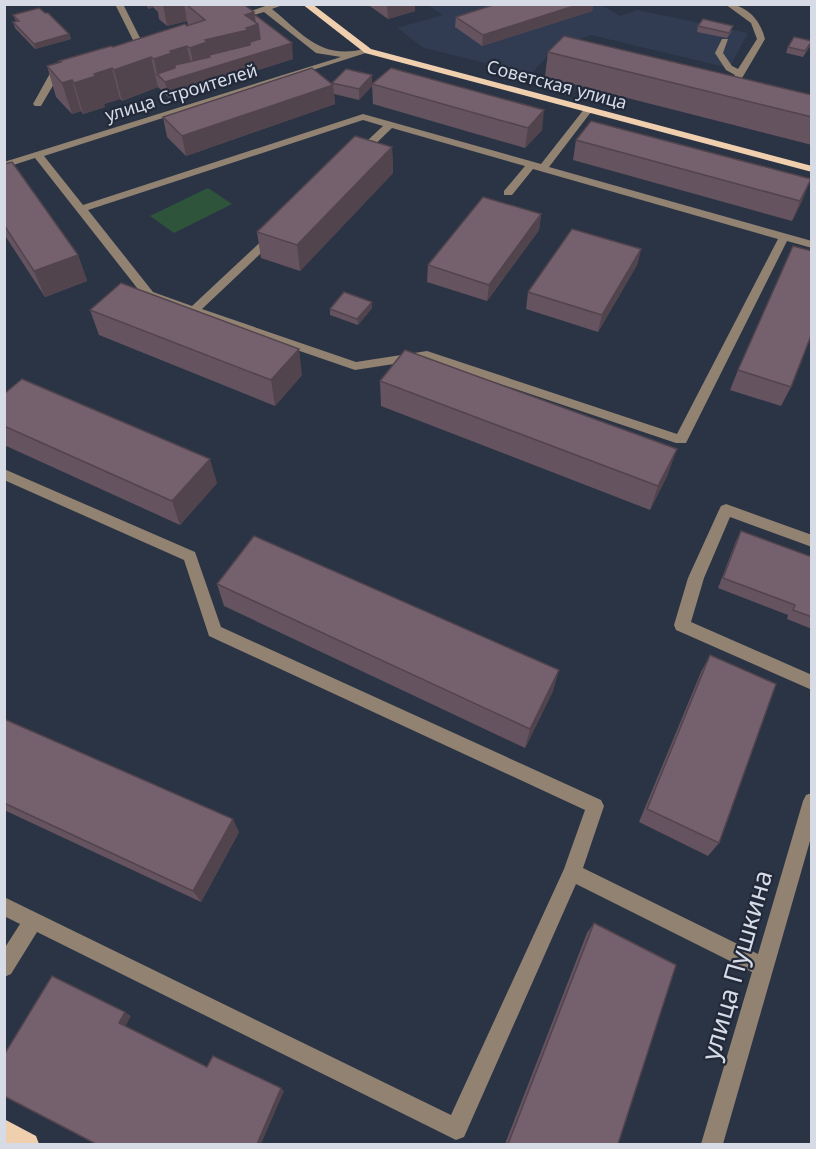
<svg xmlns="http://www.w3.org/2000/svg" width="816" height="1149" viewBox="0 0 816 1149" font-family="'Noto Sans',sans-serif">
<rect width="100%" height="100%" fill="#2b3444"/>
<path fill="#313c52" d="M600,4L620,16L637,10L748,33L729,68L591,35L554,49L531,74L424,48L397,28L443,15L428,5Z"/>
<path fill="#2e553b" d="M208,188L232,204L174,233L150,216Z"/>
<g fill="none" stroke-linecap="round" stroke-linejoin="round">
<g fill="#918272" fill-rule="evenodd">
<path d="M115,4H123L142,42L141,44L134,42Z"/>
<path d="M271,4H285L272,9C305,36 322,61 368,48L372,51L44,156L83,205L363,114L541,164L585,108H591V112L549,167L812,241V248L787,241L686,443H676L426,359L355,370L145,298L35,158L4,168V162L341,57L316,53L264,12L235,21L231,18ZM363,120L383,126L354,153V157H362L392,128L525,166L504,191V195H512L533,169L778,239L677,434L427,351L356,362L202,309L277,238V234H269L192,306L153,292L88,210Z"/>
<path d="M725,4C746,4 760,19 765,39L735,90L730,93L725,90L735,75L726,70L715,53L722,39H728L723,53L732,66L738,69L757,39L751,23Z"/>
<path d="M59,65L67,67L62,70L41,106H35L33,104L53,68Z"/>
<path d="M4,469L195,552L221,627L601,800L604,806L583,868L758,954L803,801L806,795L812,793V834L723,1144H701L752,972L576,884L464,1137L456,1140L37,932L11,974L4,977V949L20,924L4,916V897L451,1115L564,869L585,810L209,636L184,560L4,480Z"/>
<path d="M726,504L812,535V547L730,517L704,578L691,622L812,675V690L676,630L674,625L688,578L719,510L721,506Z"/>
</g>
<g fill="#efcfae" fill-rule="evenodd">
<path d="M302,4H312L371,49L812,166V172L365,53Z"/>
<path d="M4,1119L36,1136L39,1144H8L4,1142Z"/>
</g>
</g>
<g fill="#65535f">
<path d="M145,4H243L254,14L293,59L169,98L158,87L122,101L120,99L104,104L105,107L83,114L81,111L72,114L56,97L47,66L60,63L59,61L113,47L188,25L187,21L167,26L159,19L158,12L153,7L149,9Z"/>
<path d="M367,4H415V11L388,19Z"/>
<path d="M496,4H593L592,11L482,46L455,27L456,17Z"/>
<path d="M45,13L69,34L71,39L35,49L15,28L13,22L16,21L13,15Z"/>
<path d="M698,26L732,31L727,38L697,32Z"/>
<path d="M810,46L803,57L786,53L788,47Z"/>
<path d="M548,52L812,95V145L545,77Z"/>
<path d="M372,75V86L359,100L334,94L335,104L186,156L167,137L163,117L332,84Z"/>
<path d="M372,84L542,130L525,148L373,104Z"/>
<path d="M576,140L803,199L792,221L573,160Z"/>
<path d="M392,147L393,173L300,271L261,258L257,232Z"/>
<path d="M4,164L78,255L87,281L45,297L4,234Z"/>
<path d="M541,214L539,230L487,301L427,282L428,265Z"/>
<path d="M641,249L637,265L598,332L526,309L528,292Z"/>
<path d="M372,302V308L358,325L330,315V309Z"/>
<path d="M90,310L302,375L275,406L99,335Z"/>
<path d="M738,370L791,387L781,406L730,390Z"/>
<path d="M380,381L668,474L650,510L381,406Z"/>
<path d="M4,394L217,483L180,525L4,445Z"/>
<path d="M741,531L812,557V629L787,619L788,615L718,588L736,541Z"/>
<path d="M217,584L553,691L525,748L224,606Z"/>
<path d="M710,655L719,843L708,856L639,822L701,672Z"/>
<path d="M4,719L239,832L201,902L4,810Z"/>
<path d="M594,923L618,1144H505L587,933Z"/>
</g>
<g fill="#52444d">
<path d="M148,4H153V7L149,9Z"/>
<path d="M163,4H184L187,21L167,26Z"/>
<path d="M387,4H415V11L388,19Z"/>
<path d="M580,4H593L592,11L482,46L483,35Z"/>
<path d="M254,12L255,25L258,24L292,43L293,59L169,98L165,82L157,74L154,59L170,51L187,46L193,74L195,73L190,48L205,40L245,15Z"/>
<path d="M69,34L71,39L35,49L34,44Z"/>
<path d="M151,57L158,87L122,101L114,70Z"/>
<path d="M112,68L120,99L104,104L105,107L83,114L74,83L94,74Z"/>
<path d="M372,75V86L359,100V89Z"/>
<path d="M72,80L81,111L72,114L62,83Z"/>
<path d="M333,85L335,104L186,156L182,136Z"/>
<path d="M544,110L542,130L525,148L528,128Z"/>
<path d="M392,147L393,173L300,271L297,245Z"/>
<path d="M811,179L803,199L792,221L800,201Z"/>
<path d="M541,214L539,230L487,301L489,285Z"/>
<path d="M641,249L637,265L598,332L602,315Z"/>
<path d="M78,255L87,281L45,297L34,271Z"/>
<path d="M372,302V308L358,325L357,319Z"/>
<path d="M299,349L302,375L275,406L271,380Z"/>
<path d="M677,449L668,474L650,510L658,486Z"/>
<path d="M210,459L217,483L180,525L172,501Z"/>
<path d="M559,670L553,691L525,748L530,729Z"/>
<path d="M233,819L239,832L201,902L193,891Z"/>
<path d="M125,1012L131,1016L125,1027L119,1023Z"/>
<path d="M281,1088L284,1091L261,1144H257Z"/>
</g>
<g fill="#75616e" stroke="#52444d" stroke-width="1.5">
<path d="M186,4H243L254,12L245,15L258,24L246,28L248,30L205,40L207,42L190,48L187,46L170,51L172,53L154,59L151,57L114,70L112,68L94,74L96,76L74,83L72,80L62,83L47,66L61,62L59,61L111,46L113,47L185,24L187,26L205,20Z"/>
<path d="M496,4H580L483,35L456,17Z"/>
<path d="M39,8L45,13H48L69,34L34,44L13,22L19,21L13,15Z"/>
<path d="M254,14L292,43L165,82L157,74L175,68V65L210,57L209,55L250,45V42L260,39L258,24L255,22Z"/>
<path d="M703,19L733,26L729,33L698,26Z"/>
<path d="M564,36L812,95V117L548,52Z"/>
<path d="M794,37L812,41L805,51L788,47Z"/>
<path d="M312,68L333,85L182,136L163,117Z"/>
<path d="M391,68L544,110L528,128L372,84Z"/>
<path d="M346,69L372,75L359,89L332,83Z"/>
<path d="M591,121L811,179L800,201L576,140Z"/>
<path d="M355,136L392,147L297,245L257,232Z"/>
<path d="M12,162L78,255L34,271L4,225V164Z"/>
<path d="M483,197L541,214L489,285L428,265Z"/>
<path d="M572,229L641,249L602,315L528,292Z"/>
<path d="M793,246L812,251V333L791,387L738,370Z"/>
<path d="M121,283L299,349L271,380L90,310Z"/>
<path d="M344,292L372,302L357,319L330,309Z"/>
<path d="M405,350L677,449L658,486L380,381Z"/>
<path d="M22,379L210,459L172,501L4,426V394Z"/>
<path d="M741,531L812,557V617L793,610L795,605L723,578Z"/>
<path d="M254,536L559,670L530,729L217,584Z"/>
<path d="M710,655L776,684L719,843L647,809Z"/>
<path d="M4,719L233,819L193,891L4,803Z"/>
<path d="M594,923L676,965L618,1144H508Z"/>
<path d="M52,976L125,1012L119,1023L207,1067L213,1056L281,1088L257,1144H96L4,1096V1055Z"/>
</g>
<g text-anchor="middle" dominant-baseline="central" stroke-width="4.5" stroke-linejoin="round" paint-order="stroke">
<g font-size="18" fill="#d6dbe6" stroke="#222a3a">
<text transform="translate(557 84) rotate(15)">Советская улица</text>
<text transform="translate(181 92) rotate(-17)">улица Строителей</text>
</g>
<g font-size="26" fill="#d6dbe6" stroke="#222a3a">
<text transform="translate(736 965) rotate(-74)">улица Пушкина</text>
</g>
</g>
<rect width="816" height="1149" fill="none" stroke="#d6dbe6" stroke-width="12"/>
</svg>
